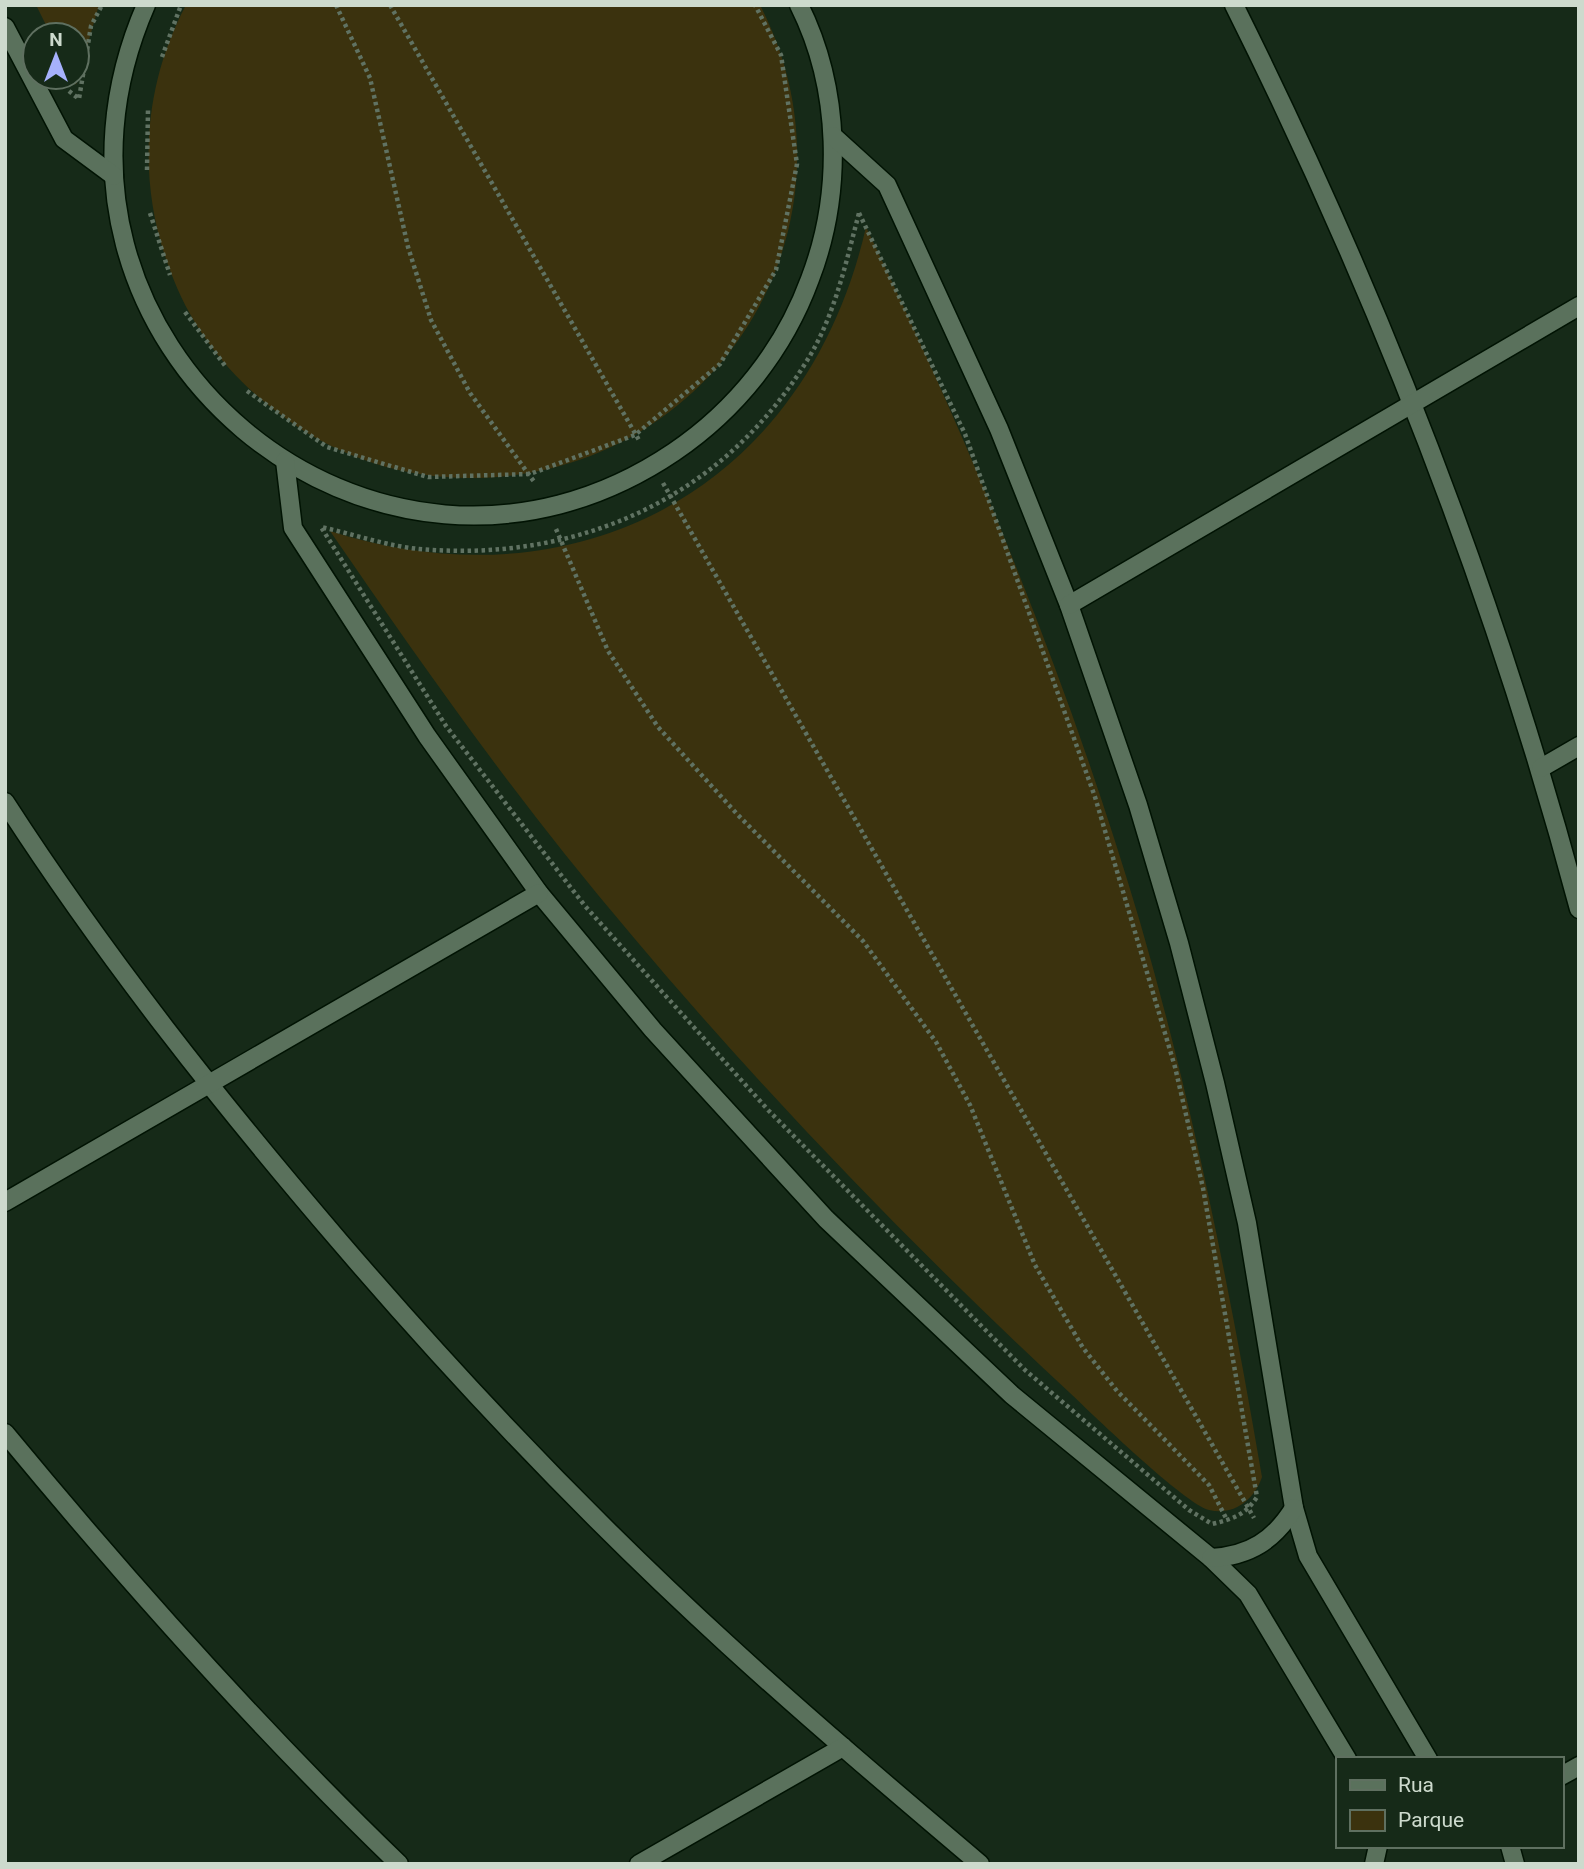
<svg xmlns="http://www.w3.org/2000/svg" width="1584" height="1869" viewBox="0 0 1584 1869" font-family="Roboto,sans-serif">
<rect width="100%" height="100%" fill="#162a18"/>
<g fill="#3b320e">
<path d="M36,5H99L76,85L72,77H77V35H51Z"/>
<path d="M186,5H760C873,224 715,478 470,478C405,478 340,458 288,420C235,383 192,332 170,270C137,184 142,87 186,5Z"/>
<path d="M866,227C974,452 1069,682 1140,922C1193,1104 1230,1290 1262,1477C1254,1500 1234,1516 1209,1510C1185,1504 1093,1415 1070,1393C889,1225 719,1046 564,853C481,749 405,640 330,531C581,611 807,485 866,227Z"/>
</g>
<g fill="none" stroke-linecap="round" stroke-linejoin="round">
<defs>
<g id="minor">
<path d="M146,5C0,339 375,654 674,452C736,410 784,350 810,279C843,193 841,89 799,5"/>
<path d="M1234,5C1378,294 1496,597 1579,909"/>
<path d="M5,27L64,139L114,176"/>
<path d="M833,136L887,185L999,429L1069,605L1138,805L1179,943L1215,1083L1247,1223L1294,1508L1308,1556L1428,1759"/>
<path d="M285,461L293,528L427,736L539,893L653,1030L826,1219L1012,1395L1211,1558L1248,1594L1347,1759"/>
<path d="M1069,605L1579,306"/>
<path d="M1541,768L1579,746"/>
<path d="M5,802C105,957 220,1102 340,1242C461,1383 590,1519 728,1645C810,1720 895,1792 980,1864"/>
<path d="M5,1202L539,893"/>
<path d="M5,1433C129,1583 259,1729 399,1864"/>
<path d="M1211,1558C1250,1556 1274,1540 1294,1508"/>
<path d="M1561,1776L1579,1766"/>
<path d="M1510,1846L1515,1864"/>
<path d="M639,1864L843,1747"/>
<path d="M1374,1864L1378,1846"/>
</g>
</defs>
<use href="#minor" stroke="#011303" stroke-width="21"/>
<g stroke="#607262" stroke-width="4.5" stroke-dasharray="3.5 3.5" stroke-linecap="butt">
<path d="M336,5L370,78L408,247L431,320L470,393L535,483"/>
<path d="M390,5L640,442"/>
<path d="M162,57L181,5"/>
<path d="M69,91L79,99L91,26L102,5"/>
<path d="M147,170L148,109"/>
<path d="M150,213L170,275"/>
<path d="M859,213L965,434L1095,797L1175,1067L1203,1188L1257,1497C1245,1515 1233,1519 1212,1524L1189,1510L1025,1370L769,1111L585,906L446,726L321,527C353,534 387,546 419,549C580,563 724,497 808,359C835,315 846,262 859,213Z"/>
<path d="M185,312L226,367"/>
<path d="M247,391L327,447L428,477L530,474L635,435L720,364L776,270L797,164L781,55L755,5"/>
<path d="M663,483L1254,1518"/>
<path d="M556,529L608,651L658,727L737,814L863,941L936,1042L970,1105L1035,1265L1083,1348L1117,1391L1209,1485L1227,1520"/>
</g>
<use href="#minor" stroke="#5a715c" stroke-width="18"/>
</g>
<rect width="1584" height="1869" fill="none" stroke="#cddacd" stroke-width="14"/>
<rect x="1336" y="1757" width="228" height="91" fill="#162a18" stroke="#5f7060" stroke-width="2"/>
<rect x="1350" y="1780" width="35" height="10" fill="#5a715c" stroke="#5f7060" stroke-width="2"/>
<text x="1398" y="1792" font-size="21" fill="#cddacd">Rua</text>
<rect x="1350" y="1810" width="35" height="21" fill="#3b320e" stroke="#5f7060" stroke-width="2"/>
<text x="1398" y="1827" font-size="21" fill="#cddacd">Parque</text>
<g transform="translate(56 56)"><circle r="33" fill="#162a18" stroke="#5f7060" stroke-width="2"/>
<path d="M0-5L12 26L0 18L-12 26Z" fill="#a6b1fc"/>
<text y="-10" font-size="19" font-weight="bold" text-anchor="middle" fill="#cddacd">N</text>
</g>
</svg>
